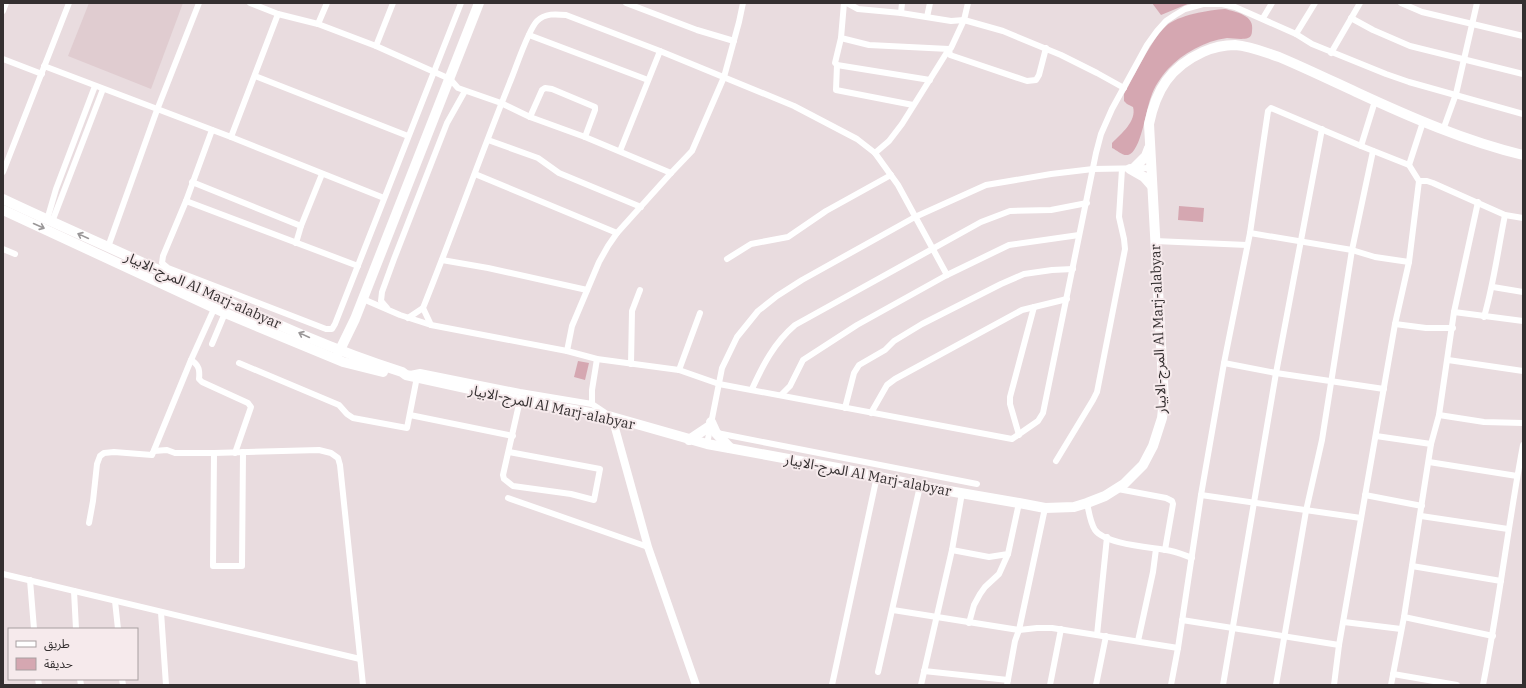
<svg xmlns="http://www.w3.org/2000/svg" width="1526" height="688" viewBox="0 0 1526 688" font-family="'IBM Plex Serif','Noto Sans Arabic',serif">
<rect width="100%" height="100%" fill="#e9dcdf"/>
<path fill="#e0ccd0" d="M89,3H183L151,89L68,56Z"/>
<g fill="#d5a7b1">
<path d="M1152,3H1190L1161,15Z"/>
<path d="M1225,9C1236,12 1255,15 1252,31C1252,34 1251,37 1248,38C1242,40 1233,38 1227,38C1205,41 1183,53 1168,69C1161,77 1154,87 1151,97C1146,109 1141,152 1128,155C1122,156 1117,150 1112,148V143C1121,134 1137,121 1133,107L1127,104L1124,101V94C1135,75 1151,40 1166,26C1178,15 1209,10 1225,9Z"/>
<path d="M1179,206L1204,208L1203,222L1178,220Z"/>
<path d="M578,361L589,363L585,380L574,377Z"/>
</g>
<g fill="none" stroke-linecap="round" stroke-linejoin="round">
<g stroke="#fff" stroke-width="6">
<path d="M250,3L278,14L318,24L376,46L450,79L458,88L501,103L530,117L585,137L671,173"/>
<path d="M626,3L697,30L734,41"/>
<path d="M844,3L841,38L869,45L949,49L950,55L1027,81L1036,80L1039,75L1046,48"/>
<path d="M847,3L858,9L901,13L951,21L964,20L1003,31L1061,55L1097,73L1124,88"/>
<path d="M1401,3L1422,12L1523,36"/>
<path d="M3,11L6,3"/>
<path d="M901,13L902,3"/>
<path d="M927,17L930,3"/>
<path d="M1263,18L1272,3"/>
<path d="M1351,18L1373,30L1410,46L1523,74"/>
<path d="M318,24L327,3"/>
<path d="M1296,34L1315,3"/>
<path d="M529,35L648,80"/>
<path d="M841,38L835,63L837,65L836,90L913,105"/>
<path d="M376,46L393,3"/>
<path d="M1331,53L1360,3"/>
<path d="M3,59L42,74"/>
<path d="M837,65L930,80"/>
<path d="M44,66L231,137L384,198"/>
<path d="M255,76L408,136"/>
<path d="M530,117L542,90L545,88L552,89L595,107V110L585,137"/>
<path d="M212,130L186,201L163,256L162,263L168,268L326,329H332L335,324L461,3"/>
<path d="M1443,130L1456,94L1477,3"/>
<path d="M231,137L278,14"/>
<path d="M488,140L538,158L559,173L641,207"/>
<path d="M1361,146L1375,101"/>
<path d="M620,151L660,51"/>
<path d="M875,153L889,141L902,124L949,49L951,48L964,20L968,3"/>
<path d="M1409,165L1423,122"/>
<path d="M3,172L69,3"/>
<path d="M475,174L617,233"/>
<path d="M1419,181H1427L1433,183L1505,215L1523,218"/>
<path d="M192,182L301,226"/>
<path d="M186,201L358,266"/>
<path d="M47,220L56,189L95,86"/>
<path d="M52,222L103,89"/>
<path d="M1250,233L1352,250L1375,257L1409,262"/>
<path d="M1155,241L1247,245"/>
<path d="M296,243L301,226L322,174"/>
<path d="M108,247L157,110L199,3"/>
<path d="M3,249L15,254"/>
<path d="M727,259L751,244L788,237L826,211L891,175"/>
<path d="M442,260L488,268L587,290"/>
<path d="M1493,287L1523,292"/>
<path d="M363,299L400,315L431,325L567,351L597,359L679,370L719,384L1012,439L1038,421L1043,413L1096,153L1101,134L1112,109L1147,45L1157,31L1166,21L1175,15L1185,9L1203,4H1222L1235,7L1296,34L1312,44L1386,74L1409,82L1523,114"/>
<path d="M387,308L381,301L382,292L394,259L447,123L465,91"/>
<path d="M1454,312L1523,321"/>
<path d="M1484,317C1494,283 1498,249 1505,215"/>
<path d="M408,318L423,308"/>
<path d="M1395,324L1426,328H1453"/>
<path d="M431,325L423,308C453,233 480,157 510,82C516,68 528,30 537,21C545,13 556,14 566,15L660,51L794,106L857,139L875,153L898,185L947,275"/>
<path d="M212,344L225,313"/>
<path d="M567,351L572,326L599,262L608,246L617,233L671,173L692,151L724,77L739,22L743,3"/>
<path d="M597,359L592,390V404L607,414"/>
<path d="M191,360C199,365 200,370 199,379L202,382L248,403L251,407L235,453"/>
<path d="M1448,360L1523,371"/>
<path d="M239,363L339,405L347,414L353,418L407,428L417,377"/>
<path d="M1224,363L1276,373L1384,389"/>
<path d="M631,364L632,311L640,290"/>
<path d="M679,370L700,313"/>
<path d="M410,374L420,372L520,392L592,404"/>
<path d="M752,389C763,365 774,343 795,325L981,222L1010,211L1051,210L1087,203"/>
<path d="M781,395L790,386L803,360L857,325L947,275L1009,245L1079,235"/>
<path d="M845,408L854,373L859,365L885,350L894,341L922,324L1001,284L1024,274L1052,270L1073,269"/>
<path d="M871,413L887,385L895,379L1022,310L1067,299"/>
<path d="M410,415L513,436"/>
<path d="M1439,415L1484,422L1523,423"/>
<path d="M717,433L977,484"/>
<path d="M1019,435L1010,404V397L1034,307"/>
<path d="M1376,436L1431,444"/>
<path d="M707,444L722,368L737,337L758,311L777,296L802,280L915,217L986,185L1051,174L1093,169L1151,168"/>
<path d="M154,451L167,450L175,453H214L319,450L331,453L338,458L340,465L363,685"/>
<path d="M509,452L600,469L594,500L571,494L513,486L504,479L503,475L520,400"/>
<path d="M214,453L213,566H242L243,452"/>
<path d="M1056,461L1093,400L1097,392L1125,249L1124,239L1119,217L1122,169"/>
<path d="M1429,462L1517,476"/>
<path d="M1118,489L1166,498L1172,501L1173,504L1165,550"/>
<path d="M1201,495L1361,518"/>
<path d="M1365,495L1422,506"/>
<path d="M508,498L648,547"/>
<path d="M1087,503C1089,512 1090,522 1095,530C1105,544 1149,547 1166,550C1175,551 1184,555 1192,558"/>
<path d="M1421,516L1508,529"/>
<path d="M89,523L93,501L97,464L100,456L104,453L114,452L152,455L191,360L214,309"/>
<path d="M952,550L989,557L1008,554L1019,503"/>
<path d="M1412,566L1501,581"/>
<path d="M3,574L360,659"/>
<path d="M30,580L34,629"/>
<path d="M74,591L76,629"/>
<path d="M115,601L118,629"/>
<path d="M893,610L1019,630L1037,628H1052L1178,648"/>
<path d="M161,612L166,685"/>
<path d="M1404,617L1493,636"/>
<path d="M1182,620L1339,645"/>
<path d="M1344,622L1401,629"/>
<path d="M969,623L974,605L980,594L985,587L999,574L1008,554"/>
<path d="M1097,635L1107,537"/>
<path d="M1138,641L1153,572L1156,549"/>
<path d="M924,671L1008,680"/>
<path d="M878,672L920,486"/>
<path d="M1393,674L1457,685"/>
<path d="M38,679L39,685"/>
<path d="M80,679L81,685"/>
<path d="M122,679L123,685"/>
<path d="M832,685L877,476"/>
<path d="M921,685L952,550L962,493"/>
<path d="M1007,685L1015,641L1019,630L1045,508"/>
<path d="M1050,685L1061,629"/>
<path d="M1096,685L1106,636"/>
<path d="M1171,685L1178,648L1201,495L1224,363L1250,233L1268,111L1271,108L1361,146L1409,165L1419,181L1409,262L1395,324L1339,645L1334,685"/>
<path d="M1223,685L1276,373L1322,129"/>
<path d="M1276,685L1306,511L1322,440L1352,250L1373,151"/>
<path d="M1391,685L1404,617L1431,444L1439,415L1454,312L1478,202"/>
<path d="M1483,685C1499,605 1508,525 1523,445"/>
</g>
<path stroke="#fff" stroke-width="8" d="M612,417L648,547L696,685"/>
<g stroke="#fff" stroke-width="10">
<path d="M1130,169L1144,177L1152,186"/>
<path d="M1133,169L1146,156L1149,148"/>
<path d="M3,199C62,227 121,252 180,280C252,313 325,348 402,372L406,375L520,400L612,417L707,444L843,469L920,486L1019,503L1045,508L1074,507L1087,503L1105,496L1124,484L1143,465L1153,446L1162,418L1164,400L1149,124C1156,90 1170,67 1203,52C1212,48 1224,45 1235,45C1250,46 1264,52 1279,57C1305,68 1330,80 1356,92C1410,117 1465,141 1523,155"/>
<path d="M3,210L225,313L343,362L383,372"/>
<path d="M337,356L355,319L479,3"/>
<path d="M711,422L716,433L730,448"/>
<path d="M689,440L710,426"/>
</g>
</g>
<defs><path id="oneway-shaft" d="M-6 0H5M1.5-3L5.5 0L1.5 3" fill="none" stroke-width="1.6" stroke-linecap="round" stroke-linejoin="round"/></defs>
<g stroke="#9a9798">
<use href="#oneway-shaft" transform="translate(39 226) rotate(24)"/>
<use href="#oneway-shaft" transform="translate(83 236) rotate(-155)"/>
<use href="#oneway-shaft" transform="translate(304 335) rotate(-155)"/>
</g>
<g text-anchor="middle" dominant-baseline="central" stroke-width="4" stroke-linejoin="round" paint-order="stroke">
<g font-size="14" fill="#342f30" stroke="#f6eaec">
<text transform="translate(203 290) rotate(24)">المرج-الابيار Al Marj-alabyar</text>
<text transform="translate(1158 329) rotate(-92)">المرج-الابيار Al Marj-alabyar</text>
<text transform="translate(552 407) rotate(12)">المرج-الابيار Al Marj-alabyar</text>
<text transform="translate(868 475) rotate(11)">المرج-الابيار Al Marj-alabyar</text>
</g>
</g>
<rect width="1526" height="688" fill="none" stroke="#342f30" stroke-width="8"/>
<rect x="8" y="628" width="130" height="52" fill="#f6eaec" stroke="#a89fa1"/>
<rect x="16" y="641" width="20" height="6" fill="#ffffff" stroke="#a89fa1"/>
<text x="44" y="648" font-size="12" fill="#342f30">طريق</text>
<rect x="16" y="658" width="20" height="12" fill="#d5a7b1" stroke="#a89fa1"/>
<text x="44" y="668" font-size="12" fill="#342f30">حديقة</text>
</svg>
